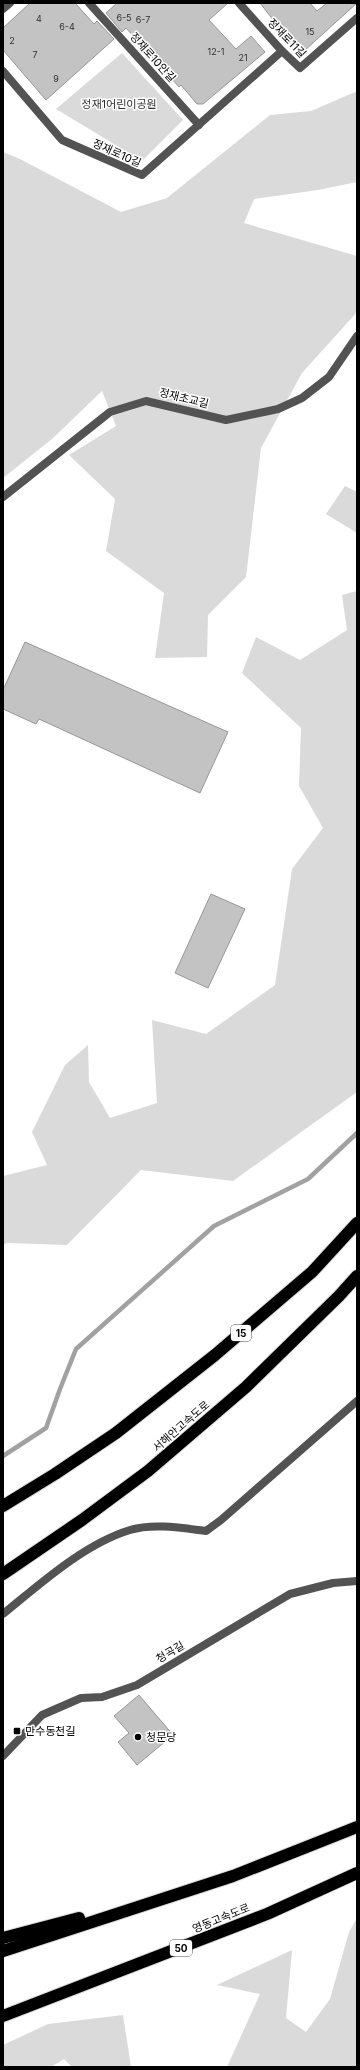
<svg xmlns="http://www.w3.org/2000/svg" width="360" height="2070" viewBox="0 0 360 2070" font-family="Inter,'Noto Sans KR',sans-serif">
<rect width="100%" height="100%" fill="#fff"/>
<g fill="#dadada">
<path d="M122,53L183,120L142,161L56,109Z"/>
<path d="M355,92L357,93V182L318,190L254,199L244,223L357,256V312L302,373L261,448L246,577L208,615L207,657L155,658L164,593L106,551L115,499L69,455L116,426L102,391L52,439L3,478V152L20,159L121,212L167,198L270,115L311,111Z"/>
<path d="M345,486L357,492V533L326,514Z"/>
<path d="M357,591V1092L233,1181L141,1170L67,1245L7,1243L3,1245V1176L47,1165L32,1132L65,1065L88,1045L89,1082L110,1118L157,1103L152,1020L206,1034L275,985L292,869L323,828L299,786L301,728L242,673L256,637L300,660L347,630L342,595Z"/>
<path d="M357,1918V2067H227L260,1994L217,1985L292,1950L286,2018L306,2032L330,1999L349,1932Z"/>
<path d="M123,2015L131,2067H72L64,2059L51,2067H3V2045L48,2024Z"/>
</g>
<g fill="none" stroke-linecap="round" stroke-linejoin="round">
<path stroke="#a1a1a1" stroke-width="4.5" d="M3,1456L46,1428L60,1389L76,1349L214,1226L308,1179L357,1133"/>
</g>
<g fill="#c3c3c3" stroke="#979797">
<path d="M30,3H75L94,24L97,21L114,39L46,100L3,50V28Z"/>
<path d="M117,3H228L209,20L236,49L251,36L265,52L203,104H197L181,85L179,87L126,28L122,32L106,13Z"/>
<path d="M260,3H310L317,11L327,3H357L304,51L283,28L281,30Z"/>
<path d="M25,642L228,732L200,793L39,719L36,724L3,709V690Z"/>
<path d="M211,894L245,909L208,988L175,973Z"/>
<path d="M139,1695L173,1735L137,1765L118,1742L129,1733L114,1716Z"/>
</g>
<g fill="none" stroke-linecap="round" stroke-linejoin="round">
<defs>
<g id="highway">
<path d="M3,1506L55,1474L116,1433L215,1355L312,1272L357,1223"/>
<path d="M3,1574L82,1520L148,1471L246,1387L339,1296L357,1276"/>
<path d="M3,1938L79,1918"/>
<path d="M3,1951L233,1876L357,1827"/>
<path d="M3,2016L267,1914L357,1873"/>
</g>
</defs>
<use href="#highway" stroke="#dbdbdb" stroke-width="14"/>
<g stroke="#535353" stroke-width="8">
<path d="M89,3L199,125"/>
<path d="M239,3L282,51L300,68L357,18"/>
<path d="M3,9L10,3"/>
<path d="M3,71L62,140L142,175L282,51"/>
<path d="M3,497L110,412L146,401L226,420L278,409L302,398L329,377L357,336"/>
<path d="M3,1614C40,1584 84,1544 130,1530C153,1523 182,1528 206,1531L221,1520L357,1401"/>
<path d="M3,1756L42,1715L81,1698L102,1697L137,1685L290,1594L333,1583L357,1581"/>
</g>
<use href="#highway" stroke="#000" stroke-width="12"/>
</g>
<g fill="#000" stroke="#fff" stroke-width="1.5">
<rect x="13" y="1727" width="8" height="8" rx="2"/>
<circle cx="138" cy="1737" r="4"/>
</g>
<g text-anchor="middle" dominant-baseline="central" stroke-width="3" stroke-linejoin="round" paint-order="stroke">
<g font-size="9" fill="#313131">
<text x="124" y="17">6-5</text>
<text x="39" y="18">4</text>
<text x="143" y="19">6-7</text>
<text x="67" y="26">6-4</text>
<text x="310" y="31">15</text>
<text x="12" y="40">2</text>
<text x="216" y="51">12-1</text>
<text x="35" y="54">7</text>
<text x="243" y="57">21</text>
<text x="56" y="78">9</text>
</g>
<g fill="#fff" stroke="#4c4c4c" stroke-width="1">
<rect x="231" y="1325" width="20" height="16" rx="3"/>
<rect x="170" y="1940" width="22" height="16" rx="3"/>
</g>
<g font-size="10" font-weight="bold" fill="#000">
<text x="241" y="1333">15</text>
<text x="181" y="1948">50</text>
</g>
<g font-size="11" fill="#000" stroke="#fff">
<text transform="translate(287 38) rotate(46)">정재로11길</text>
<text transform="translate(153 57) rotate(48)">정재로10안길</text>
<text transform="translate(117 153) rotate(24)">정재로10길</text>
<text transform="translate(184 398) rotate(14)">정재초교길</text>
<text transform="translate(181 1426) rotate(-41)">서해안고속도로</text>
<text transform="translate(170 1652) rotate(-31)">청곡길</text>
<text transform="translate(221 1918) rotate(-22)">영동고속도로</text>
</g>
<g font-size="11" fill="#313131" stroke="#fff">
<text x="119" y="104">정재1어린이공원</text>
</g>
<g font-size="11" fill="#000" stroke="#fff" text-anchor="start">
<text x="25" y="1731">만수동천길</text>
<text x="146" y="1737">청문당</text>
</g>
</g>
<rect width="360" height="2070" fill="none" stroke="#000000" stroke-width="8"/>
</svg>
